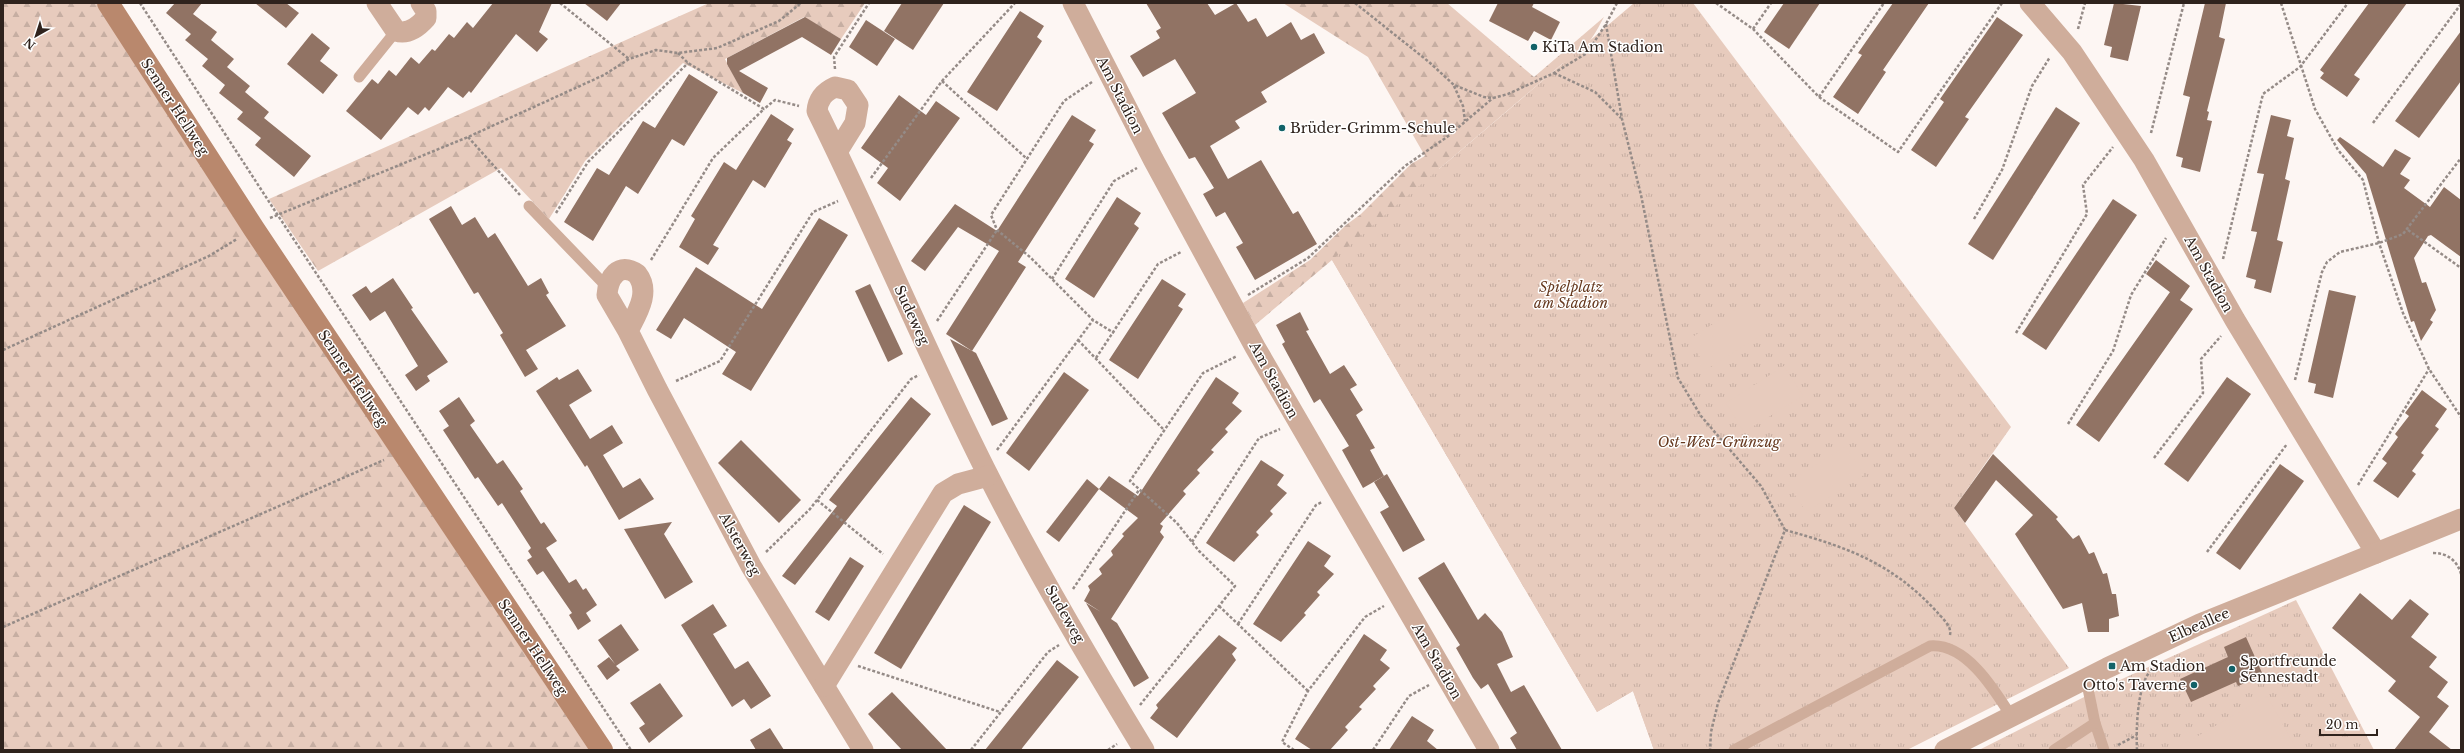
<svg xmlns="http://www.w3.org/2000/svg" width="2464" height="753" viewBox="0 0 2464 753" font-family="'Libre Baskerville',serif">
<defs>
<pattern id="forest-firs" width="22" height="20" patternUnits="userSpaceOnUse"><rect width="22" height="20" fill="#e7cbbd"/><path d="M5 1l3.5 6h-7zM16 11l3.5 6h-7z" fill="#c6aea2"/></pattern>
<pattern id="park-tufts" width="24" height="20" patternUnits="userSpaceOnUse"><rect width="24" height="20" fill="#e7cbbd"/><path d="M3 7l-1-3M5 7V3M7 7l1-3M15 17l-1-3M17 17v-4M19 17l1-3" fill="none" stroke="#c6aea2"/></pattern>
</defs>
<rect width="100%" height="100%" fill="#fdf6f3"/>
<g fill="url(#forest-firs)">
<path d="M3,3H96L231,213L589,750H3Z"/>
<path d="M709,3H865L841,39L804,17L725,59L743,93L683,63L585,161L549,219L501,168L318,271L269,199Z"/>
<path d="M1283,3H1447L1534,77L1604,17C1593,38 1584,53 1562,64L1439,169L1676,634L1654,750L1633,691L1597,712L1332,260L1255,325L1243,303L1310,260L1346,225L1361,214L1411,164L1425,156L1368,57Z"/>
</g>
<g fill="url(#park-tufts)">
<path d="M1634,3H1693L2011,427L1954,508L2069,668L1907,750H1654L1633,691L1597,712L1332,260Z"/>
<path d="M2296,600L2374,750H1979L2100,689Z"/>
</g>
<g fill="#e7cbbd">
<path d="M1748,302L1766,332L1707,369L1689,339Z"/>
<path d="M1784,366L1803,396L1744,432L1726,403Z"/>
<path d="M1846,446L1864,475L1806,512L1787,483Z"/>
<path d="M2267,696L2297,750H2178L2177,748Z"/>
</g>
<g fill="#917364">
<path d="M175,3H202L193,14L217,32L211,40L234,59L227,67L250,86L245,92L269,112L264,118L311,156L294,177L255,145L261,138L237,119L243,112L219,93L225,85L202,66L208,59L185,40L191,34L166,13Z"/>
<path d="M255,3H286L299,13L286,28Z"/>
<path d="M493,3H552L539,32L548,39L537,52L516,34L471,93L469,91L463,98L448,87L429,111L425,107L418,115L408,107L381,140L346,111L372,79L378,84L389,70L396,76L411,57L419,64L432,49L435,51L449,34L454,38L467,22L473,28Z"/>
<path d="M584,3H621L607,21Z"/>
<path d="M902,3H944L913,50L884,31Z"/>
<path d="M1146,3H1207L1215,15L1236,3L1248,22L1256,18L1267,37L1291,22L1301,40L1314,33L1325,53L1261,92L1267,102L1235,121L1240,128L1210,146L1228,179L1261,160L1293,214L1298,211L1317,244L1255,280L1236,247L1243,243L1225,212L1216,217L1203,194L1214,188L1195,157L1189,159L1162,113L1196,93L1175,59L1143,77L1130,56L1160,38L1156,31L1161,28Z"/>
<path d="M1498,3H1534L1532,7L1560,22L1551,40L1534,31L1528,41L1489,21Z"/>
<path d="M1784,3H1820L1789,49L1764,32Z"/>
<path d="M1893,3H1929L1883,70L1886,72L1858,114L1833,97L1862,55L1858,53Z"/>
<path d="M2114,3L2141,6L2128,61L2110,57L2112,47L2104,45Z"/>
<path d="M2205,3H2226L2219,37L2225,39L2207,111L2209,112L2207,120L2212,121L2200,172L2181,167L2183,158L2176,156L2190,97L2183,95Z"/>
<path d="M2369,3H2407L2354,75L2360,79L2347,97L2320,78L2324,73L2320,70Z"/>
<path d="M1020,11L1044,26L1037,37L1042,41L997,111L967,92Z"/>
<path d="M805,17L841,39L831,55L802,37L739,71L768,88L760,103L743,93L727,64V58Z"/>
<path d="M1997,17L2023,35L1965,117L1969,119L1936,167L1911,150L1944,102L1940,99Z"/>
<path d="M866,20L895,39L877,66L849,47Z"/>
<path d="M2461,31V81L2419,138L2395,121Z"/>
<path d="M312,33L330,48L320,61L338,75L323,94L287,64Z"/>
<path d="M689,74L718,92L684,146L672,139L638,194L626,186L593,241L564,222L597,168L609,175L643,121L655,128Z"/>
<path d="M899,95L926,115L936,101L960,118L900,201L877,183L888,168L861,148Z"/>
<path d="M2056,107L2080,123L1993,260L1968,244Z"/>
<path d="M771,114L794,129L787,140L792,143L765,188L753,180L713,245L719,248L708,265L679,247L695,219L691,216L724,162L736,170Z"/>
<path d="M1072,115L1096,130L1089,141L1094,144L1018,262L1026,267L972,351L946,334L999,251L958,227L925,271L911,261L955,204L997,231Z"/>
<path d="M2271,115L2291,120L2287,136L2294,138L2285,179L2290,181L2277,240L2283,242L2271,293L2254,288L2256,280L2246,277L2257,232L2251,231L2264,174L2257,173Z"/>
<path d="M2340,137L2383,167L2395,149L2411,158L2400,174L2410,180L2404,188L2430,207L2444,187L2461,200V257L2431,235L2428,236L2414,258L2422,283L2426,282L2436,310L2430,320L2433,322L2421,341L2414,321L2411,322L2366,174L2337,140Z"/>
<path d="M1117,197L1141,213L1134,224L1139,228L1094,298L1065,279Z"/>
<path d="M2113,199L2137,215L2046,350L2022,334Z"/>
<path d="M451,206L462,225L475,217L488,238L495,233L528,286L541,278L549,293L546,295L566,326L526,350L538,369L525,377L500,335L503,333L478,292L474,294L429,219Z"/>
<path d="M819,218L848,235L751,391L722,374L736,352L684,318L671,339L656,330L696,267L762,309Z"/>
<path d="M2156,260L2190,286L2180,300L2193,309L2099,442L2076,425L2170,292L2175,296L2146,274Z"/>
<path d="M393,278L413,308L411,309L448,362L427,376L430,381L416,391L405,375L418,366L385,311L370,321L352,295L366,286L371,293Z"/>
<path d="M1162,279L1186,294L1178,306L1183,309L1138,379L1109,360Z"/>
<path d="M870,284L903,354L888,362L855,291Z"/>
<path d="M2329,290L2356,296L2333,398L2314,393L2316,384L2308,382Z"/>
<path d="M1300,312L1309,330L1306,331L1330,374L1344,365L1357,385L1350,389L1363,410L1356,415L1375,448L1370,450L1384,476L1363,488L1342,450L1349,446L1320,399L1314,403L1282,344L1285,342L1276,325Z"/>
<path d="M950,339L976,353L1008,419L992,426Z"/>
<path d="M578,369L592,391L569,405L590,439L612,425L623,443L603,455L623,488L640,478L654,499L619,520L587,465L585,467L536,391L557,377L559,380Z"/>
<path d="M1064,372L1089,390L1029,471L1006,453Z"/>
<path d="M1216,377L1239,393L1232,403L1242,411L1225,429L1228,432L1211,450L1214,452L1197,470L1200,473L1183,491L1186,494L1160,524L1163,526L1160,532L1164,537L1111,619L1117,623L1149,678L1134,687L1086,603L1101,612L1084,601L1090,590L1088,586L1102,574L1099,569L1113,555L1111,551L1124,536L1122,534L1138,518L1099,489L1109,476L1138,496Z"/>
<path d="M2227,377L2251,394L2188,482L2164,464Z"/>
<path d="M2422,390L2447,409L2435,426L2439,429L2421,453L2424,455L2412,471L2416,474L2398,498L2373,481L2387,463L2382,459L2398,437L2395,434L2409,416L2405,413Z"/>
<path d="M459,397L475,421L470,425L497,464L503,460L523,489L520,491L541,524L544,522L557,541L546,548L569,583L576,579L583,590L586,588L597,605L586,613L591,621L578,630L569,615L572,613L543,571L537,575L527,560L532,557L528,551L531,548L502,503L498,506L478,477L475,479L443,430L449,426L439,411Z"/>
<path d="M911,397L931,414L795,585L782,576L837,506L829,500Z"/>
<path d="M741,440L801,500L779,523L718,463Z"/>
<path d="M1993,454L2058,517L2056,519L2073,539L2079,535L2089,554L2094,552L2103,574L2107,573L2112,594H2116L2119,616L2109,619V632H2088L2082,603L2063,609L2015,534L2033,515L1996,480L1965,523L1954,508Z"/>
<path d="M1261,460L1284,475L1277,485L1287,493L1270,511L1273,514L1256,532L1259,535L1234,562L1206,543Z"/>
<path d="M2280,464L2304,481L2240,570L2216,553Z"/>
<path d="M1387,474L1425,540L1403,552L1380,512L1389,507L1374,482Z"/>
<path d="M1087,479L1099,489L1059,542L1046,532Z"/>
<path d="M964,505L991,522L901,669L874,653Z"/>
<path d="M672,522L664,534L693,582L665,599L624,529Z"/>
<path d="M1308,541L1331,556L1324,566L1334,574L1317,592L1320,595L1304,613L1306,615L1281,642L1253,624Z"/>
<path d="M850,557L864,566L829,621L815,612Z"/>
<path d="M1444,562L1478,620L1485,613L1502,632L1513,657L1497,664L1511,692L1524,685L1562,750H1517L1510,738L1517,733L1488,684L1481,689L1473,678L1456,648L1460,645L1418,578Z"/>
<path d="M2360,593L2392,620L2410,599L2429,614L2411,637L2437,657L2429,667L2448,682L2437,697L2449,706L2429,732L2452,750H2394L2420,717L2388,691L2396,681L2332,628Z"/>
<path d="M713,604L727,626L713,634L735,669L748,661L771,696L751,709L744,699L732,707L681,625Z"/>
<path d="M621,624L639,650L616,666L620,670L607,680L597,666L609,657L615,664L598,640Z"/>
<path d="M1364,634L1387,650L1380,660L1390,668L1373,686L1376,689L1359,707L1362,709L1345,727L1348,730L1330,750H1312L1295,739Z"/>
<path d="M1219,635L1237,648L1232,654L1236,660L1177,738L1150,718L1158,708L1156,705Z"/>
<path d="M2246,637L2263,675L2238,686L2236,682L2191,702L2180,679L2228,657L2224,647Z"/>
<path d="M1057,660L1079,677L1023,747L1021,750H985Z"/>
<path d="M660,683L683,716L649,743L639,728L645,724L630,703Z"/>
<path d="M892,692L947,750H902L868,714Z"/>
<path d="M1412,716L1434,730L1427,741L1438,750H1389Z"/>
<path d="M770,728L784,750H756L750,740Z"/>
</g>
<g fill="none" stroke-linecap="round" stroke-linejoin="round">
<g stroke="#958b87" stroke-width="2.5" stroke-dasharray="3 2" stroke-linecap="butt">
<path d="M140,3L277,214L631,750"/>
<path d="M560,3L629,59"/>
<path d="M1355,3L1429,62L1454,85L1484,97L1493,98L1508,94L1554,73L1587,53L1606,24L1617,3"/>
<path d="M1716,3L1753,29L1819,97L1898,152L2002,3"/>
<path d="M2281,3L2315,109L2338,150L2363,180L2379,243L2403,313L2429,369L2461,417"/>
<path d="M1606,24L1622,119L1641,195L1678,378L1701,416L1761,486L1785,530L1718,703L1711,732L1710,750"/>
<path d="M1753,29L1771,3"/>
<path d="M2078,29L2085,3"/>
<path d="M678,53L688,63L764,109L775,100L799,106"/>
<path d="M835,69L834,57L869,3"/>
<path d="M1554,73L1595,92L1621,118"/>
<path d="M942,81L1026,158"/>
<path d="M1092,82L1064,101L991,215L997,230L1030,257L1093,320L1114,333"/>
<path d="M1454,86L1463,106L1465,121"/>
<path d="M1819,97L1884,3"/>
<path d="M2373,123L2461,4"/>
<path d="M2151,133L2184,3"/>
<path d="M468,137L520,195"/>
<path d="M871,178L942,81L1015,3"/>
<path d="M556,213L588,162L688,63"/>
<path d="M270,218L468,137L604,75L629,59L656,50L678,53L717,48L779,21L801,3"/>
<path d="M1974,219L2002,170L2032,86L2050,57"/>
<path d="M2408,230L2461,268"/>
<path d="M2223,259L2263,94L2300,67L2348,3"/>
<path d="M651,260L713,158L764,109"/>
<path d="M1052,279L1114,181L1137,168"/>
<path d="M1248,295L1308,258L1405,166L1447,137L1493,98"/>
<path d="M937,321L997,230"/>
<path d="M2016,333L2087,214L2083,185L2113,147"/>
<path d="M1078,340L1164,430"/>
<path d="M3,350L209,256L237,239"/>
<path d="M1096,358L1158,264L1181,252"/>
<path d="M2295,380L2322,272L2327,262L2340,252L2379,243L2403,234L2461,158"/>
<path d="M676,381L720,361L813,212L838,201"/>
<path d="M2068,424L2113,351L2131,295L2166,238"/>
<path d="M997,450L1093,320"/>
<path d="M2154,458L2203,393L2201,359L2221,336"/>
<path d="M2358,485L2429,369"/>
<path d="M817,500L883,554"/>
<path d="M1785,530C1847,547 1892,563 1937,612C1942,618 1952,626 1950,635"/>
<path d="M1192,542L1259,438L1280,429"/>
<path d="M766,552L810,509L911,379L919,375"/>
<path d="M2207,552L2287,444"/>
<path d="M2433,553C2447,553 2457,560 2461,574"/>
<path d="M1073,589L1139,490"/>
<path d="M1219,606L1308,691"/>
<path d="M1238,624L1316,505L1322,502"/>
<path d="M3,627L384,460"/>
<path d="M858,666L1000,712"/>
<path d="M1140,705L1235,586L1199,551L1177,523L1130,481L1203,373L1237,356"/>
<path d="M2118,745L2137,735"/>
<path d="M971,750L1048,652L1059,645"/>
<path d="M1108,750L1117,744"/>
<path d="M1294,750L1282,742L1308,691L1365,617L1384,606"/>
<path d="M1373,750L1409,696L1429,685"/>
<path d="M2137,750C2136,729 2137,688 2150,671"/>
</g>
<g stroke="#cfad9b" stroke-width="11">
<path d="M359,77L396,31"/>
<path d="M529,206L607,287"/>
<path d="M2086,679L2095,723L2104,750"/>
<path d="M1734,750L1930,646C1966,643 1994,689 2011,716"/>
<path d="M2054,750L2095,723"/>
</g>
<g stroke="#cfad9b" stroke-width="21">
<path d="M377,3L396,31C408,35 418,27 426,18V11L421,3"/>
<path d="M1073,3L1153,159L1255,347L1489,750"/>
<path d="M2030,3L2072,52L2144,160L2235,320L2376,553"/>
<path d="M837,152L855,123L858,105L848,90L835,87C824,92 818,99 817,111C877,232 928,357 989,477C1036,570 1090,661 1144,750"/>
<path d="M628,331C637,313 651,292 637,274C619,261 608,278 607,295L628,331L657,389L751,566L863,750"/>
<path d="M824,686L943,493L958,484L988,476"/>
<path d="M1945,750L2107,668L2200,624L2461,519"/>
</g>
<path stroke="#b9886d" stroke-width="22" d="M108,3L254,229L602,750"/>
</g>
<g fill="#126268" stroke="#fff" stroke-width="1.5">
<circle cx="1534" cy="47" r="4"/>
<circle cx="1282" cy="128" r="4"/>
<rect x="2108" y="662" width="8" height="8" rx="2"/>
<circle cx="2232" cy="669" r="4"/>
<circle cx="2194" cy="685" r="4"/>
</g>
<g text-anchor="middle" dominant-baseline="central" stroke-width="3" stroke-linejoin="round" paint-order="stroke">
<g font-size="14" fill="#2f231d" stroke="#fff" text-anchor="start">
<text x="1542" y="47">KiTa Am Stadion</text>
<text x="1290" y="128">Brüder-Grimm-Schule</text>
<text x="2240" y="661">Sportfreunde<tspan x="2240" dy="16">Sennestadt</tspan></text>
<text x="2120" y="666">Am Stadion</text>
<text x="2186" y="685" text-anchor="end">Otto's Taverne</text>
</g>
<g font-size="14" fill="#2f231d" stroke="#fff">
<text transform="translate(1120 95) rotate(63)">Am Stadion</text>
<text transform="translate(175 107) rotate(57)">Senner Hellweg</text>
<text transform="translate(2209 274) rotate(61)">Am Stadion</text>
<text transform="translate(912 315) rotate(65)">Sudeweg</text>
<text transform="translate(353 378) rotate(56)">Senner Hellweg</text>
<text transform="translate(1274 380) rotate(61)">Am Stadion</text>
<text transform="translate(740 544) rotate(61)">Alsterweg</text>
<text transform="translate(1065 614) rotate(60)">Sudeweg</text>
<text transform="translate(2199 625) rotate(-24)">Elbeallee</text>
<text transform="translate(533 647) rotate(56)">Senner Hellweg</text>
<text transform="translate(1437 661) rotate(60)">Am Stadion</text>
</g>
<g font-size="14" font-style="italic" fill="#66391f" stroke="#fff">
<text x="1571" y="287">Spielplatz<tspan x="1571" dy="16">am Stadion</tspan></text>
<text x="1719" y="442">Ost-West-Grünzug</text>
</g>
</g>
<rect width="2464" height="753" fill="none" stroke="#2f231d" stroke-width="8"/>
<g transform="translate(36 36) rotate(219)" stroke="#ffffff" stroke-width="3" paint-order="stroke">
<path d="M0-3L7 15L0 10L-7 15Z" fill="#2f231d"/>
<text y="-6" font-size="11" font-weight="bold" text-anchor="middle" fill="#2f231d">N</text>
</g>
<path d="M2320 729v6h57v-6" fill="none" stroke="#2f231d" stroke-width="2"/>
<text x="2326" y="729" font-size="12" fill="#2f231d" stroke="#ffffff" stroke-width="3" paint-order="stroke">20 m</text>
</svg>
